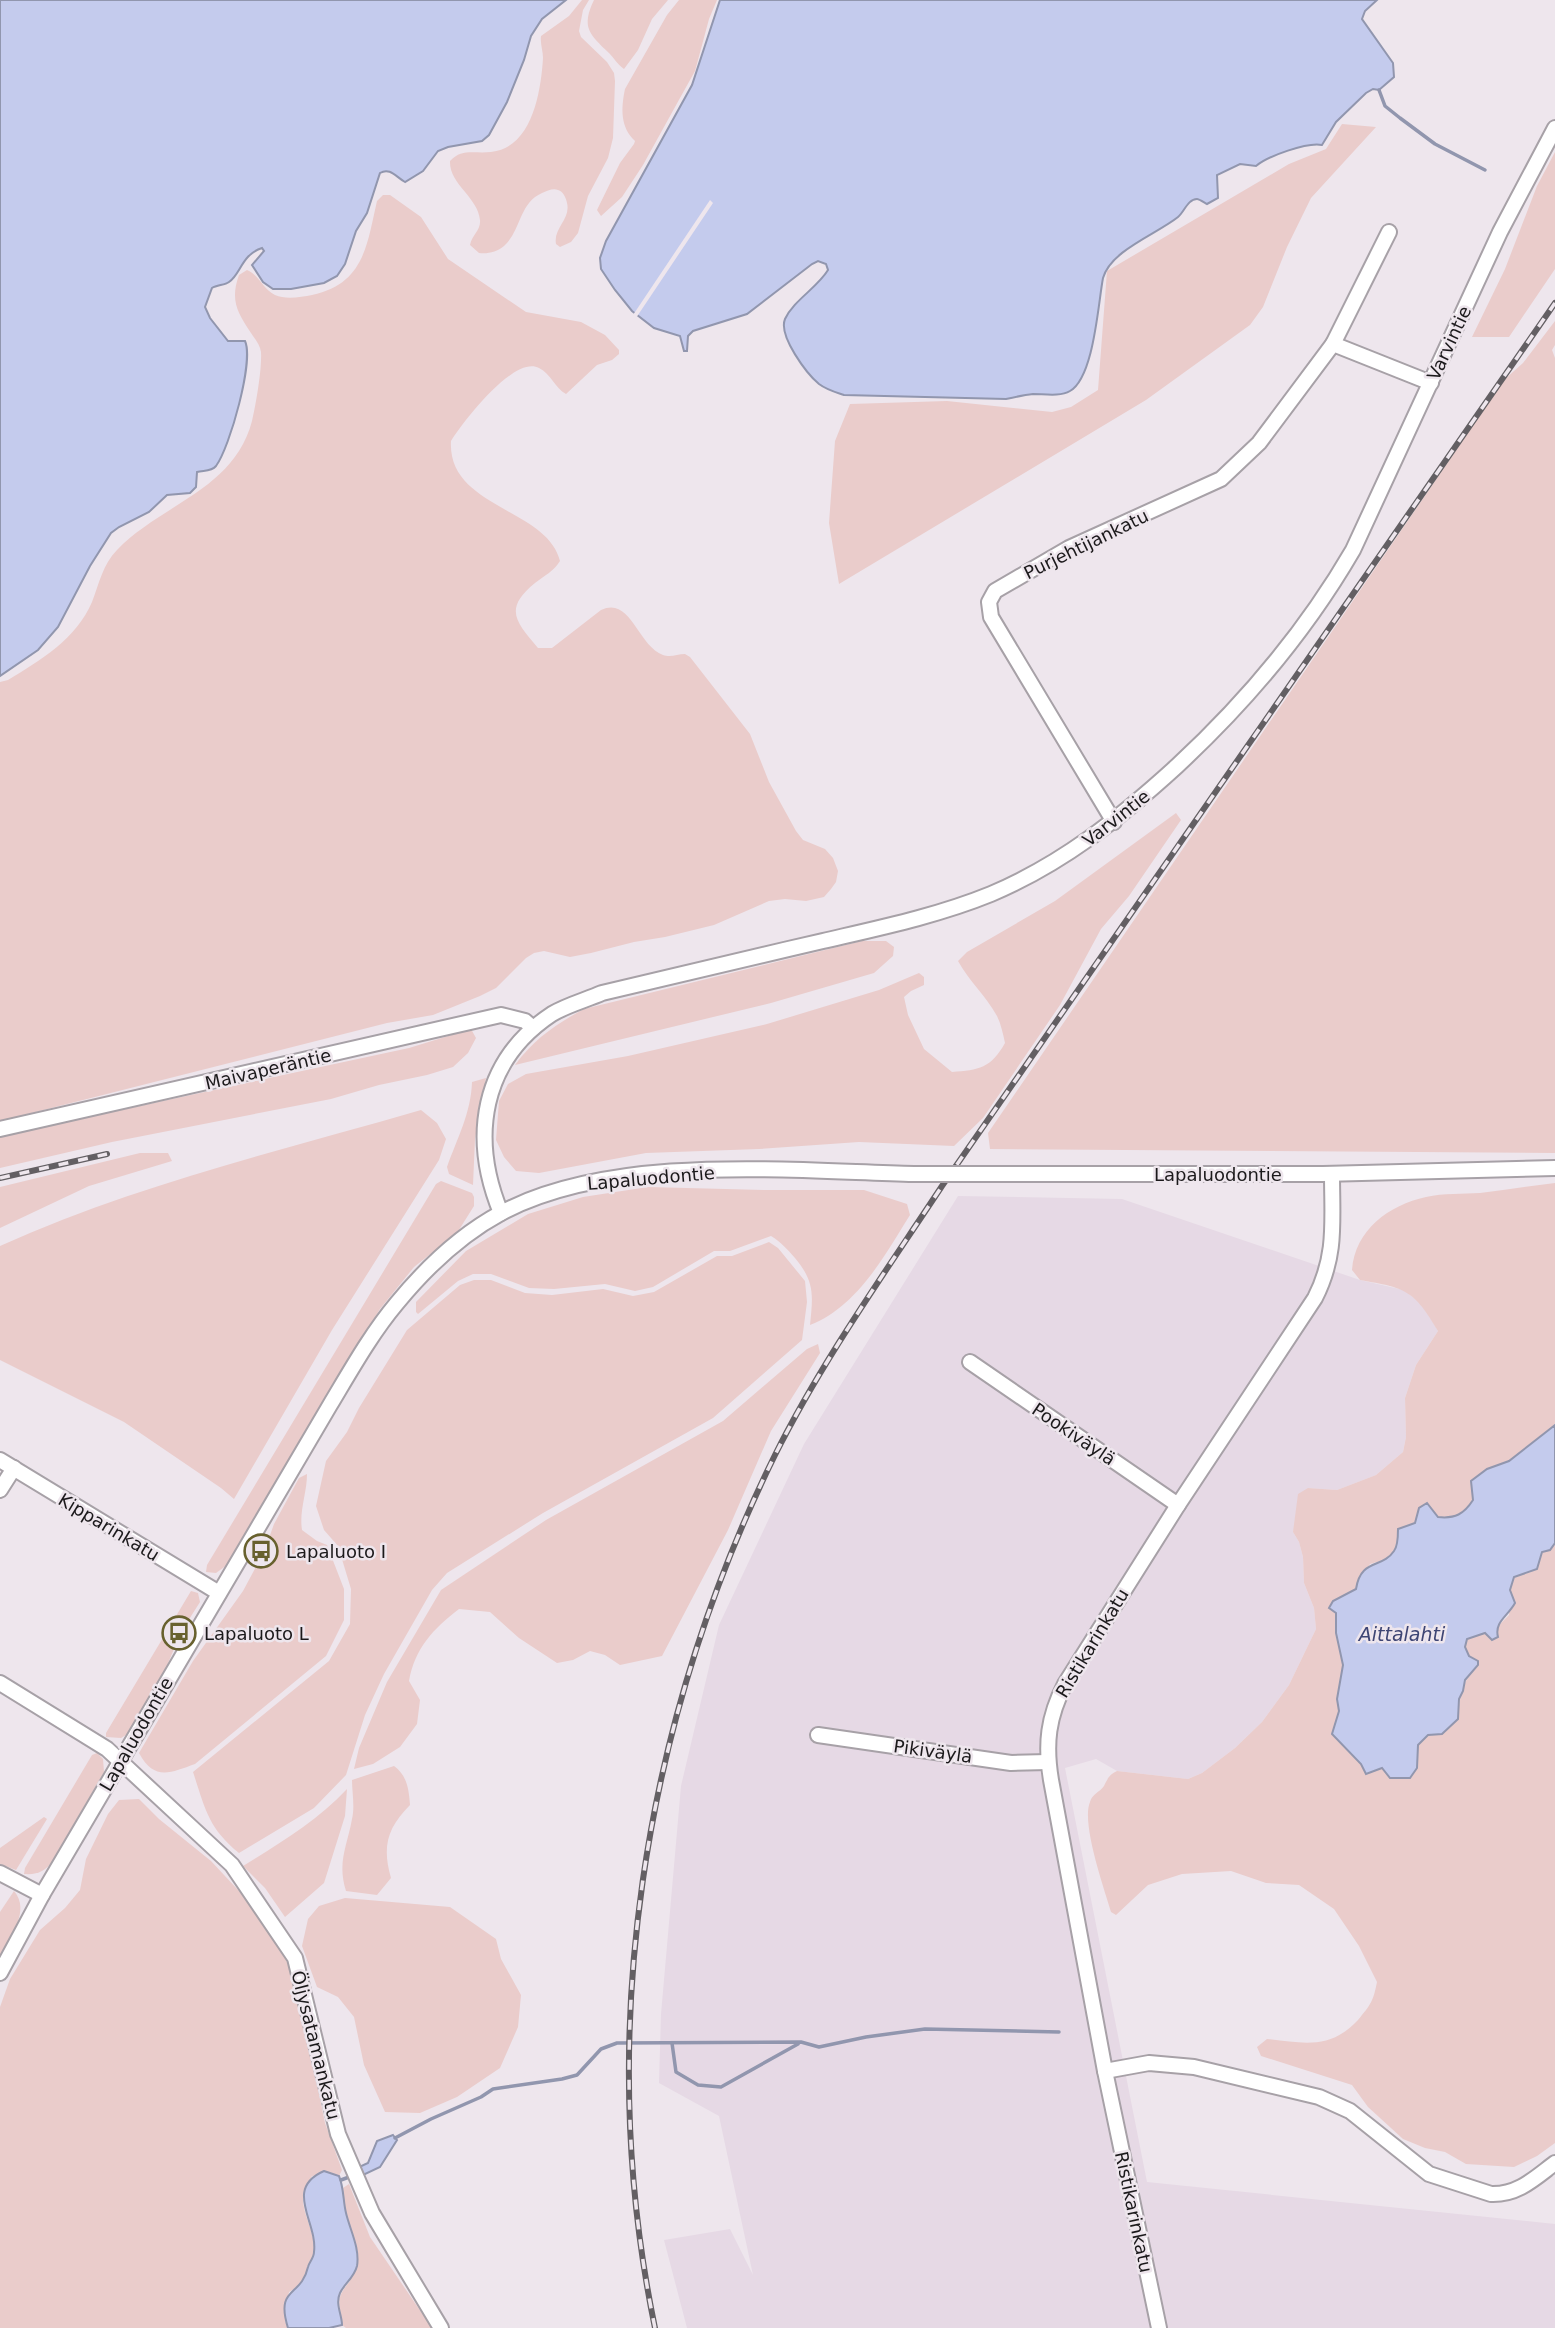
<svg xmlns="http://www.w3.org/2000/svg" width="1555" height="2328" viewBox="0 0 1555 2328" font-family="'DejaVu Sans',sans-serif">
<rect width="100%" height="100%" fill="#eee6ed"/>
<path fill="#e6d9e5" d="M958,1196L1122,1199L1360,1280L1404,1290L1423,1305L1438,1331L1416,1365L1405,1398L1406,1437L1403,1452L1376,1475L1337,1490L1308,1488L1293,1532L1299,1542L1303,1557L1304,1583L1314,1608L1316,1629L1289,1685L1262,1722L1235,1748L1202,1773L1188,1779L1117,1771L1096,1759L1065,1768L1147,2182L1555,2224V2328H687L664,2240L730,2229L753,2275L719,2116L659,2083L661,2014L681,1786L719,1625L804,1444Z"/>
<g fill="#eacccb">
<path d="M582,0H589L583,10L579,31L581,37L607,62L614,73L615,81L613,138L608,158L588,196L578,233L571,242L560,247L556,244C553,228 571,219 567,203C566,198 563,191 558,190C553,188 547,191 542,193C519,203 521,231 504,246C497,252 488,254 479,253L470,245C472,235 481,230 480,220C478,197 449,184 450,161C462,148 474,154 491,152C532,148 541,92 543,58C543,51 540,44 541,36L569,16Z"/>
<path d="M594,0H668L652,19L638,50L624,69C618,65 614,58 609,53C589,34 581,27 594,0Z"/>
<path d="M679,0H717L709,19L695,71L680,98L643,165L622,197L601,216L597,210L620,163L634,144L635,141C620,127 621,108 625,89L667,15Z"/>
<path d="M1342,124L1376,127L1311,198L1287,247L1263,307L1250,325L1146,400L839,584L829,523L835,441L850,404L947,401L1052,412L1071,407L1098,390L1107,271L1289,164L1326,149Z"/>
<path d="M1555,152V269L1509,337H1472L1505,269L1537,186Z"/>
<path d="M383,195H390L421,217L448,259L526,312L581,322L605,335L619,350V354L612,360L597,365L566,394C555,388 551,374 539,368C514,355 463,422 451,441C447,508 547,508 560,561C554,571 544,576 535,583C503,609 516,622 538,648H552L601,610C631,596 637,645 663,655C671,658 677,654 685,654L690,657L750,734L769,782L796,831L803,840L825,849L833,858L838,871L836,882L831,889L824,897L806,901L785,899L769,901L714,925L665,937L634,942L591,953L570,957L544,951L534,953L526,958L496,988L480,996L433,1015L387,1023L0,1121V682L8,680C41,660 76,639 92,602C99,584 103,564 117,550C161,504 234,490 252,421C256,403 262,370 261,352C260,345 255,339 251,333C237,312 230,300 239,275L247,270C259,275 263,289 275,295C286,300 301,297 312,295C364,284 367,245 377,201Z"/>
<path d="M1555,321V345L1552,350L1555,358V1153L990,1149L988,1133L1505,379L1523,363Z"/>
<path d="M1176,813L1181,820L1129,896L1101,929L1060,1005L983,1118L954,1146L859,1142L759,1149L646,1153L539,1173L516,1171L504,1157L496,1140L499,1101L508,1084L526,1074L628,1056L767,1024L879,990L919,973L924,977V985L911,991L904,997L908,1015L924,1049L952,1072C979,1070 991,1068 1005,1043C1003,1034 1001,1024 997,1016C986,996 969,981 958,961L967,952L1055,901Z"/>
<path d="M862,941H886L894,947L893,956L874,973L771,1003L515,1065C534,1039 556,1024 584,1009Z"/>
<path d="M471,1029L476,1038L468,1053L453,1067L427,1075L379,1085L331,1099L112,1142L0,1168V1136L409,1048Z"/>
<path d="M486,1078L475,1139L473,1185L449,1174L447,1167C457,1139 471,1113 472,1082Z"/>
<path d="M421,1110L437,1123L446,1139L439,1160L332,1330L234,1499L221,1488L124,1422L0,1360V1246C135,1185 280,1151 421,1110Z"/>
<path d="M140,1153H168L172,1161L89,1186L0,1228V1187Z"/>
<path d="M441,1181L472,1193L474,1197V1206L457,1233L414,1267L380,1309L227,1565L216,1573L206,1572L207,1565L436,1184Z"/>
<path d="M1555,1183V1425L1509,1461L1487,1469L1466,1512L1451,1518L1438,1517L1398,1529C1396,1552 1394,1558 1370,1564L1356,1589L1333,1601L1336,1613V1633L1343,1665L1337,1699L1339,1711L1333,1734L1361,1764L1366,1773L1382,1768H1417L1418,1746L1428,1735L1442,1734L1458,1719C1459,1699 1462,1680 1478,1665L1469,1656L1465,1647L1467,1639L1496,1628L1509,1615L1510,1590L1514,1577L1531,1572L1542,1552L1555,1543V2143L1537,2156L1514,2167L1466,2164L1445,2152L1425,2148L1403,2139L1368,2107L1352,2085L1261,2056L1257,2047L1267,2039C1304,2043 1330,2050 1358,2020C1371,2004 1373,2002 1377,1982L1359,1946L1334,1909L1299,1885L1266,1883L1231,1871L1182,1874L1148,1885L1116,1915L1111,1912C1104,1888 1081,1823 1090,1802C1092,1794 1100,1792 1104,1786C1108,1778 1109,1775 1117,1771L1188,1779L1202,1773L1235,1748L1262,1722L1289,1685L1316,1629L1314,1608L1304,1583L1303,1557L1299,1542L1293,1532L1298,1494L1308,1488L1337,1490L1376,1475L1403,1452L1406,1437L1405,1398L1416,1365L1438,1331C1414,1290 1406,1288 1360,1280L1352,1270C1355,1230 1389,1205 1426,1197C1444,1193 1463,1194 1480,1193C1505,1190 1530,1186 1555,1183Z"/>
<path d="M648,1187L766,1190H864L907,1204L910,1215C885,1255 857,1307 810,1325C813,1295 815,1282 795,1258C787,1249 781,1242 771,1236L730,1251H714L653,1287L635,1291L605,1284L554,1289L529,1288L491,1274H473L458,1281L418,1314L416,1312V1302L466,1251L528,1214L583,1197Z"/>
<path d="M769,1242L778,1248L805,1281L807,1302L802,1340L713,1418L543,1513L447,1573L432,1590L384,1674L365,1715L346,1775L314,1808L239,1853C208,1828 205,1808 193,1772L329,1661L350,1624L351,1589L338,1546L324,1530L316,1506L326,1461L347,1432L359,1408L407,1330L460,1285L474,1280H491L525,1293L552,1295L603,1289L633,1296L654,1292L717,1256H732Z"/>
<path d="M818,1344L820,1353L771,1431L728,1530L662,1656L620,1665L605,1655L590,1651L573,1660L557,1663L519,1638L490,1612L459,1609C433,1629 415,1648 409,1681L420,1700L417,1724L400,1747L373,1764L354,1769L359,1748L387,1682L441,1590L546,1520L723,1421L807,1349Z"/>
<path d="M307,1474C307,1493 299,1511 302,1530L317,1541L327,1545L344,1589V1620L326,1656L195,1764C170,1773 154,1781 139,1753L193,1661L243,1591L264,1552L274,1524L299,1478Z"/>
<path d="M191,1591L198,1593L200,1602L181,1632L164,1673L133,1726L126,1735L121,1738L106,1737V1733Z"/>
<path d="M97,1753L103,1759L104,1772L53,1860C46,1871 38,1875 24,1874L25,1868L92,1755Z"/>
<path d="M394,1766C407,1775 409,1790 410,1805C387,1828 382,1847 391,1878L377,1895L346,1891C337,1862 347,1847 352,1819C355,1807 352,1792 352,1780Z"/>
<path d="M347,1789L345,1816L324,1883L285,1917L265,1888L243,1866C280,1843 317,1821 347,1789Z"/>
<path d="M139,1799L159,1819L211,1861L266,1920L295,1978L325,2123L342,2170L339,2176L334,2174L312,2176C309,2182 304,2189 303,2196C302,2216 316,2232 314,2252C314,2258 310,2261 308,2267C305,2280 301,2285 289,2292L285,2321L288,2328H0V2007L10,1979L40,1930L65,1908L80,1890L86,1859L108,1814L119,1800Z"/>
<path d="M44,1817L47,1819L16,1870L0,1864V1848Z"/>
<path d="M14,1891C31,1911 10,1936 0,1956V1912Z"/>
<path d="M345,1898L450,1907L496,1939L501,1959L521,1995L518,2027L500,2068L457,2097L420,2113L385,2112L364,2065L354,2017L338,1997L317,1987L302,1946L308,1919L319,1906Z"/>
<path d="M349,2184L370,2237L432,2328H346L342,2325C341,2304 333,2301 350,2281L343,2188Z"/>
</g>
<g fill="#c4cbed" stroke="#9196ae" stroke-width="2">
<path d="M0,0H566L542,19L531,36L524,60L507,102L489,135L482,141L448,147L438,151L423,171L405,182C396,177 390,167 380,173L367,213L356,231L345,264L337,276L324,283L291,289H273L263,282L252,265L264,251L262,248C241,255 241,274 229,282C225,285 217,285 212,288L205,307L210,318L228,341H245C254,361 230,447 216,466C211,472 203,470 197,472L196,487L190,493L167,495L149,512L119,527L111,533L90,566L58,627L38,650L0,676Z"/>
<path d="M720,0H1377L1365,11L1362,19L1393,63L1394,77L1379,90L1373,89L1366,93L1336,122L1322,145C1307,142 1268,156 1256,166L1240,164L1217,175L1218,198L1207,204C1205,203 1199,199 1197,199C1188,199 1184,212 1178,217C1157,234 1111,250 1103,278C1098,304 1094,377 1070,391C1060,397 1044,394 1033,394C1024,395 1015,397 1006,399L844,395C835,392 827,390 819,384C807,374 778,336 785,319C794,300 817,288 828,270L826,264L818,261L812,264L747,314L693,331L688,336L687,351H684L680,336L654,328L632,311L615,290L601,269L600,258L606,241L692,85Z"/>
<path d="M1555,1425V1543L1550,1550L1542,1552L1537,1569L1514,1577L1510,1590L1515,1603C1508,1616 1494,1622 1498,1637L1492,1640L1485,1633L1467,1639L1465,1647L1469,1656L1478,1661V1665L1465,1680L1463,1691L1459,1699L1458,1719L1442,1734L1428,1735L1418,1745L1417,1768L1410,1778H1390L1382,1768L1366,1774L1361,1764L1332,1734L1339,1711L1337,1699L1343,1665L1336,1633V1613L1329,1608L1333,1601L1356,1589C1361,1558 1382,1569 1394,1551C1398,1546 1398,1536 1398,1529L1415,1523L1419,1508L1427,1503L1438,1517C1455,1519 1464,1514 1473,1500L1471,1481L1487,1469L1509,1461Z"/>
<path d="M393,2135L397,2140L380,2167L361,2176L357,2168L368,2163L377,2141Z"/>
<path d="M324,2171L339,2176C344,2188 343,2201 346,2213C350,2230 360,2248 357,2266C354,2278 344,2284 340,2293C335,2304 342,2315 342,2325L329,2328H288C275,2286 301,2298 308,2267C309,2262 314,2258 314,2252C318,2222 283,2189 324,2171Z"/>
</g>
<path fill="#eee6ed" d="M710,200L713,203L636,318L633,315Z"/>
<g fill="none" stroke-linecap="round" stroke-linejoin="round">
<g stroke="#9196ae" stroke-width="3.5">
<path d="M1379,90L1385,106L1400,118L1435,144L1485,170"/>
<path d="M672,2043L676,2072L698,2085L721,2087L798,2044"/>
<path d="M395,2138L431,2119L481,2097L493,2089L562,2079L577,2075L601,2049L617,2043L801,2042L819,2047L866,2037L925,2029L1059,2032"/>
<path d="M341,2180L349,2177"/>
</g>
<defs>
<g id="street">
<path d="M1333,344L1389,232"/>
<path d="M1114,822L991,617L989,602L995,591L1069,548L1221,479L1259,443L1333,344L1431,383"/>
<path d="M0,1129L501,1015L525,1021L533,1028"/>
<path d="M999,1174H1323L1555,1168"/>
<path d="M501,1213C470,1138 481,1061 552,1014C567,1005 586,1000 602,993C675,976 749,958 823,941C879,928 937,916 991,894C1062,864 1120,818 1177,766C1246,702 1306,631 1353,550L1500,232L1555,128"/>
<path d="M970,1362L1178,1505"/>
<path d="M0,1460L219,1593"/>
<path d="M0,1490L14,1468"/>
<path d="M0,1683L107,1749L232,1865L295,1958L338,2134L372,2213L441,2328"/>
<path d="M818,1735L1011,1763L1048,1762"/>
<path d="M0,1873L42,1895"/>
<path d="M0,1973L42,1895L330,1405C351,1370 371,1334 397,1303C425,1269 462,1234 501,1213C614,1153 789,1171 914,1174"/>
<path d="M1105,2071L1149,2063L1194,2067L1319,2097L1350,2111L1429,2174L1491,2194C1518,2195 1535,2178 1555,2163"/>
<path d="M1159,2328L1105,2071L1051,1780C1045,1744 1048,1717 1065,1684L1178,1505L1315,1298C1337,1255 1332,1221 1332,1174"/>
</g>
</defs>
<use href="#street" stroke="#a7a1a7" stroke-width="18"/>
<use href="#street" stroke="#fff" stroke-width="14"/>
<defs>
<g id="rail">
<path d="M0,1178L107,1154"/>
<path d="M655,2328C594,2034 643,1723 775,1455C822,1361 884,1274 942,1186L1555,303"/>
</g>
</defs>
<use href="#rail" stroke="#635f63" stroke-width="6"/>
<use href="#rail" stroke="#eee6ed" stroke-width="3.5" stroke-dasharray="10" stroke-linecap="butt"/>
<defs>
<path id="street-bridge" d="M914,1174H999"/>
</defs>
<use href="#street-bridge" stroke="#a7a1a7" stroke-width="18" stroke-linecap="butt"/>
<use href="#street-bridge" stroke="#fff" stroke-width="14"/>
</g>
<defs>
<symbol id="bus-ring" viewBox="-11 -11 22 22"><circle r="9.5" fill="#eee6ed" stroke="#68612e" stroke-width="1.5"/><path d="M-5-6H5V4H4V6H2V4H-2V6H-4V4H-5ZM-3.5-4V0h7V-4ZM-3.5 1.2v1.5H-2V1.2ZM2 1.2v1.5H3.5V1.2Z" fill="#68612e"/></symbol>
</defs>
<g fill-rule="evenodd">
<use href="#bus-ring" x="242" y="1532" width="38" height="38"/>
<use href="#bus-ring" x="160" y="1614" width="38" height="38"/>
</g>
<g text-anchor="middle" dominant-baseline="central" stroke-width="5" stroke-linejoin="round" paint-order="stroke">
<g font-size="18" fill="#1b191b" stroke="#eee6ed">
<text transform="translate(1449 343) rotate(-65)">Varvintie</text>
<text transform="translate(1086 544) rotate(-26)">Purjehtijankatu</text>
<text transform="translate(1116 818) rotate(-38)">Varvintie</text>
<text transform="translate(268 1069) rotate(-13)">Maivaperäntie</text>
<text x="1218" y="1174">Lapaluodontie</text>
<text transform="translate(651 1178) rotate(-5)">Lapaluodontie</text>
<text transform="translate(1074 1434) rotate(34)">Pookiväylä</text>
<text transform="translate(109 1527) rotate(31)">Kipparinkatu</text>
<text transform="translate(1092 1643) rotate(-59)">Ristikarinkatu</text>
<text transform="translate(136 1734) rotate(-60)">Lapaluodontie</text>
<text transform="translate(933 1751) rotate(8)">Pikiväylä</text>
<text transform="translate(316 2045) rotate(76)">Öljysatamankatu</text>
<text transform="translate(1134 2212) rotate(78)">Ristikarinkatu</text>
</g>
<g font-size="18" fill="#1b191b" stroke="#eee6ed" text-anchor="start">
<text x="286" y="1551">Lapaluoto I</text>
<text x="204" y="1633">Lapaluoto L</text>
</g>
<g font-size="19" font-style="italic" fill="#3e4574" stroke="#eee6ed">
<text x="1402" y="1634">Aittalahti</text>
</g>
</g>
</svg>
